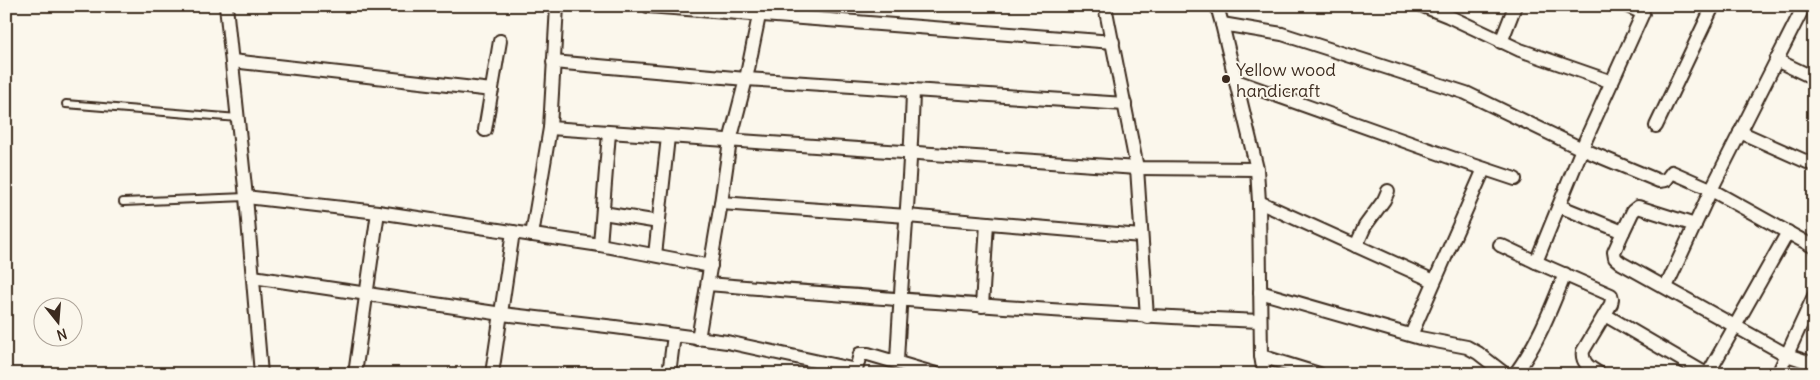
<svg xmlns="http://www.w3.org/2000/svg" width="1820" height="380" viewBox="0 0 1820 380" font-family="Delius,sans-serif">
<rect width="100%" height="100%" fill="#fbf7ec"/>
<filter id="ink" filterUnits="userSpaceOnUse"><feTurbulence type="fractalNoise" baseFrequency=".02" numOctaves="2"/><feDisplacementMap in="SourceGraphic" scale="10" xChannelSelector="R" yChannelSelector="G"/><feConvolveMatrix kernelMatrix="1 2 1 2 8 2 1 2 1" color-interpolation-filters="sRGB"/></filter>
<g filter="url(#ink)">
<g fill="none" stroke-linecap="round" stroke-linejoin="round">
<defs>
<g id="lane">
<path d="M66,104L238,118"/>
<path d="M123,202L246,197"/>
</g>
<g id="street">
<path d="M226,6L246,197L261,374"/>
<path d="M557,6L550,128L1137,168L1257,169"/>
<path d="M648,6L1113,42"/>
<path d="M761,6L746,79L730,141L721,203L907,216L1141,236"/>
<path d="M1105,6L1137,168L1147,317"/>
<path d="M1217,6L1222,24L1257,169L1259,202L1261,356L1264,374"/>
<path d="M1423,6L1448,16L1520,50L1612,82"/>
<path d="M1222,24L1282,34L1466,93L1582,149L1659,181L1666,180L1672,172L1706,187L1814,247"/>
<path d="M1501,42L1515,6"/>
<path d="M1776,60L1814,78"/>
<path d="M232,61L492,90"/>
<path d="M553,62L746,79L1125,104"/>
<path d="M1236,81L1455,159L1515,179"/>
<path d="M1656,126L1713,6"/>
<path d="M485,130L500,41"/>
<path d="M1740,132L1814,165"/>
<path d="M246,197L378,212L600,245L711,266"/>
<path d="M1259,202L1434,281"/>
<path d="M1559,206L1623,232L1614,252L1615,258L1621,263L1787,355L1814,364"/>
<path d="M603,213L659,222"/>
<path d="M1623,232L1633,211L1638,207L1695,225"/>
<path d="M532,235L550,128"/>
<path d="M600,245L609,133"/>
<path d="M1500,245L1536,262"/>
<path d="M1356,246L1365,226L1384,200L1388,191"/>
<path d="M655,255L668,137"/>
<path d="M253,277L502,314L615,327L727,342L856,370L860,354H868L936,374"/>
<path d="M708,284C892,299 1076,314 1260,321"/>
<path d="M1666,287L1711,190L1804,6"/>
<path d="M1260,292L1420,338L1467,347L1478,353L1505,374"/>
<path d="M982,306L987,223"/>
<path d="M1605,315L1706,374"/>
<path d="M1411,335L1484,169"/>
<path d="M698,339L721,203"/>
<path d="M1261,356L1319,374"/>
<path d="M897,362C901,271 911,181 913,90"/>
<path d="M355,374L378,212"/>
<path d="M492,374L513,232"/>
<path d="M669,374L674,335"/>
<path d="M1515,374C1538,343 1551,309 1565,274"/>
<path d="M1600,374C1590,368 1581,363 1583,351L1611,304L1612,299L1611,295L1536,262L1586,139L1643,13L1627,6"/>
<path d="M1708,374L1788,232"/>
<path d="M1778,374L1814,296"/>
</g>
</defs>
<use href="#lane" stroke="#3b2a1e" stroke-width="10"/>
<use href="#street" stroke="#3b2a1e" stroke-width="16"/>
<use href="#lane" stroke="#fbf7ec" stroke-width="6"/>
<use href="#street" stroke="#fbf7ec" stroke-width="12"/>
</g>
</g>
<circle fill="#3b2a1e" stroke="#fbf7ec" stroke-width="2" cx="1226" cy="79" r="5"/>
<g text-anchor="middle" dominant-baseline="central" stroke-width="4" stroke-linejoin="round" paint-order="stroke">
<g font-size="18" fill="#3b2a1e" stroke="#fbf7ec" text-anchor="start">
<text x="1236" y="69">Yellow wood<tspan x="1236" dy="21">handicraft</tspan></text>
</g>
</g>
<rect width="1820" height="380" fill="none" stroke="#fbf7ec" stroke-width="25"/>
<rect x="12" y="12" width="1795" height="355" fill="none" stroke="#3b2a1e" stroke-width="2" filter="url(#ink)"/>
<g transform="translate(58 322) rotate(163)"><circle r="24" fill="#fbf7ec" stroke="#aea59a"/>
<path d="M0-4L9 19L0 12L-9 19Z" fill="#3b2a1e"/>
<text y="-8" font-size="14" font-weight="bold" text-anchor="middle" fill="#3b2a1e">N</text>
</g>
</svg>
